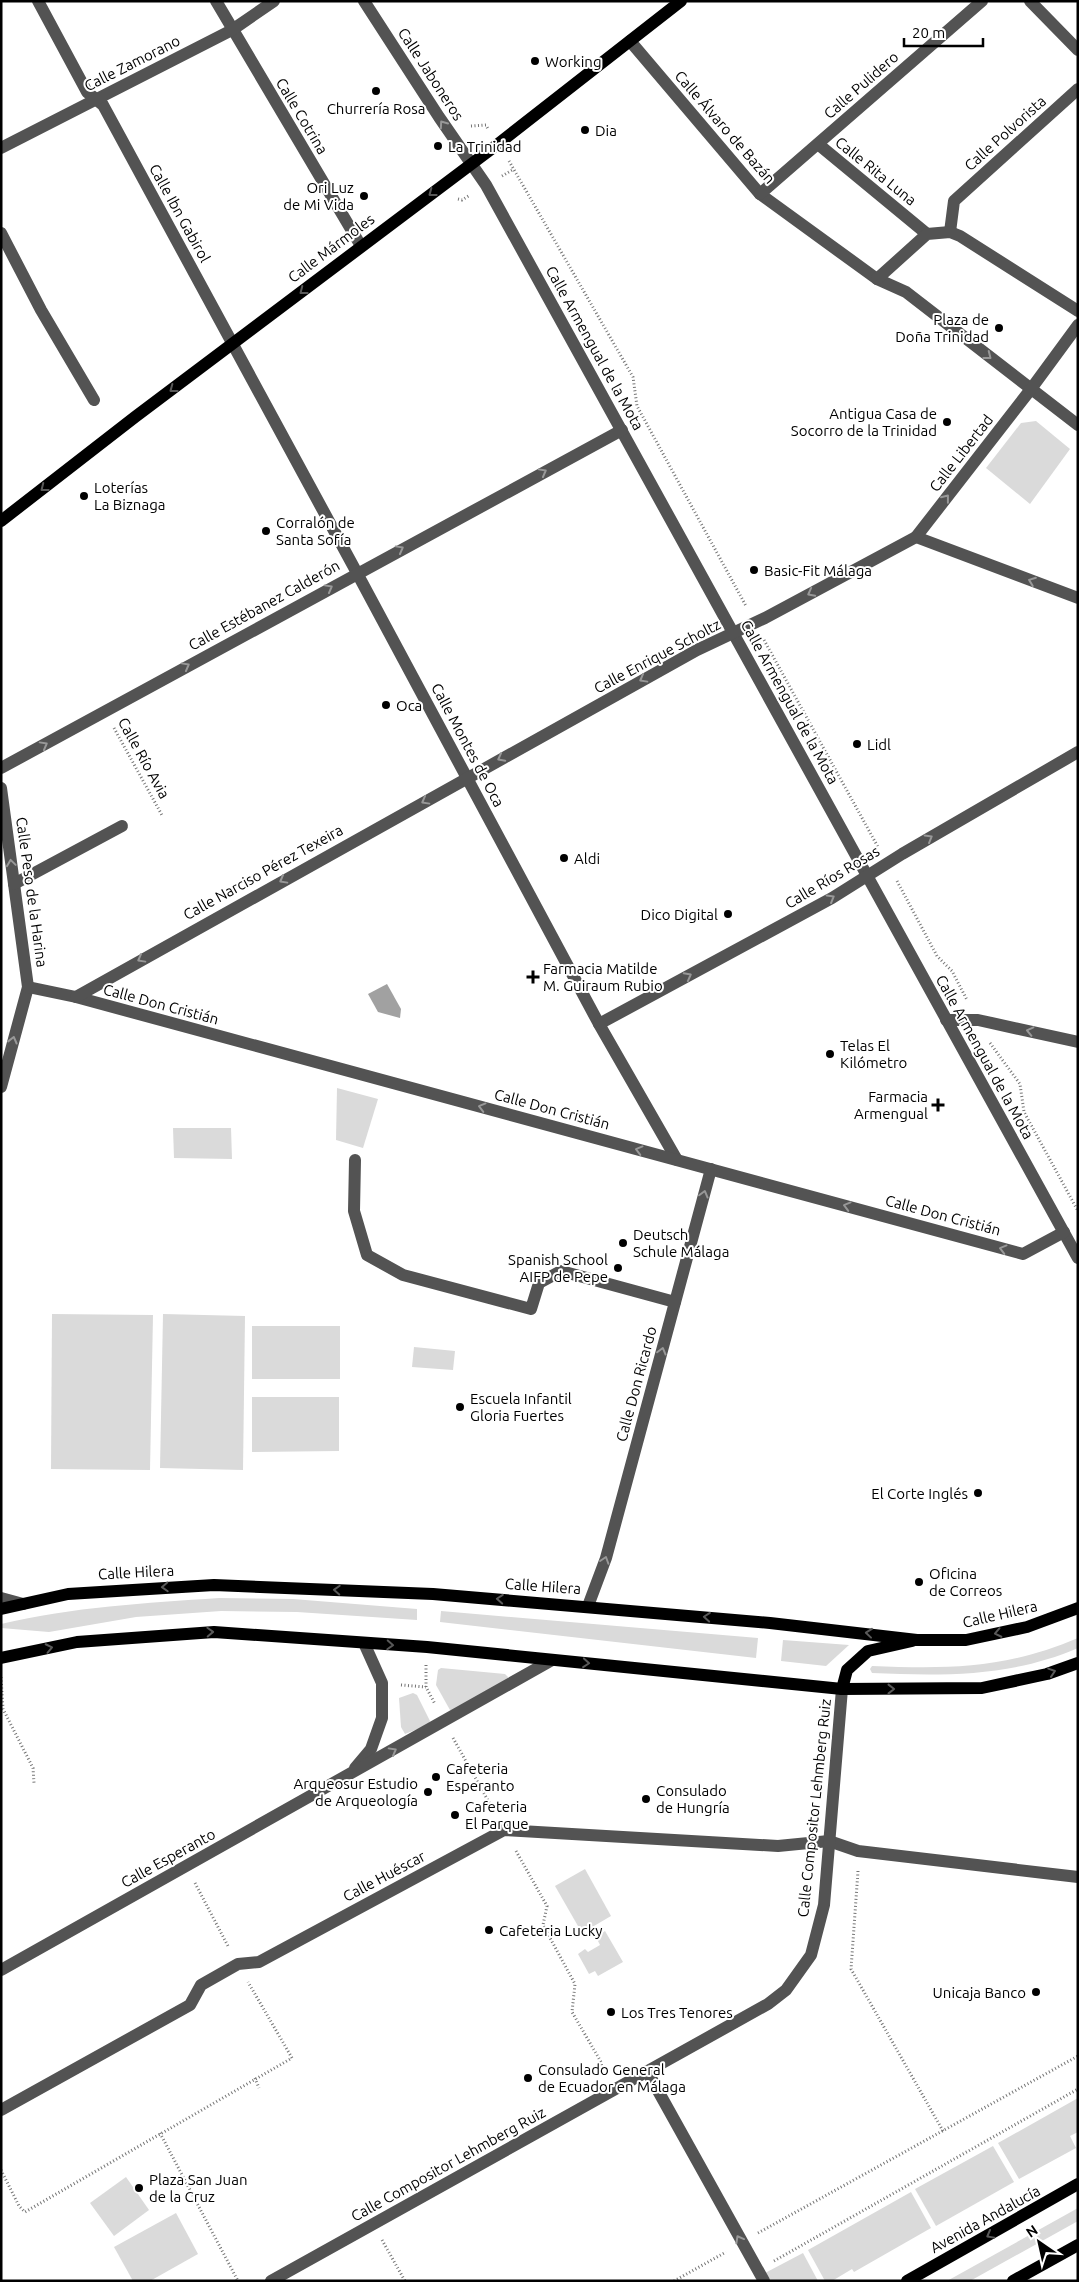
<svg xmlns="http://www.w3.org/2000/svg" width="1079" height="2282" viewBox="0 0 1079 2282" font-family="Ubuntu,sans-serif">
<rect width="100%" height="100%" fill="#fff"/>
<g fill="#dadada">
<path d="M1036,421L1070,449L1030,504L986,468L1021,423Z"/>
<path d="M337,1088L378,1099L363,1148L336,1140Z"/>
<path d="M173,1128H231L232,1159L174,1158Z"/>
<path d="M52,1314L153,1315L150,1470L51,1469Z"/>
<path d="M163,1314L245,1316L243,1470L160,1468Z"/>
<rect x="252" y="1326" width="88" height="53"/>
<path d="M414,1347L455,1351L453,1370L412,1367Z"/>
<path d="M252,1397H339V1451L252,1452Z"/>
<path d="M219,1598L293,1599L417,1609V1620L297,1612L221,1611L136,1617L49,1632L1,1628V1624C73,1607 146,1603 219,1598Z"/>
<path d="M441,1611L758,1638L756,1658L440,1622Z"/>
<path d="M1078,1638V1648C1011,1677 944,1676 872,1673L870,1669L872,1666C949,1669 1005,1669 1078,1638Z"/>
<path d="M783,1640L849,1645L826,1666L781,1661Z"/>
<path d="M441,1668L505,1674L508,1677L507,1681L454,1710H450L436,1685L438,1670Z"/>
<path d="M413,1693L417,1695L430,1721L428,1725L405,1734L401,1727L399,1698Z"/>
<path d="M585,1869L611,1916L582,1933L555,1886Z"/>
<path d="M605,1931L623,1962L598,1976L595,1971L589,1974L578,1954L585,1949L588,1952L600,1945L596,1937Z"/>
<path d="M1078,2098V2132L1070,2136L1076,2148L1019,2179L998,2143Z"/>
<path d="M993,2146L1014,2182L936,2226L915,2189Z"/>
<path d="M126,2177L149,2210L114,2236L90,2203Z"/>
<path d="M911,2192L931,2228L854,2272L852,2269L832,2281H825L808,2250Z"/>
<path d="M1078,2208V2221L970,2281H947Z"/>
<path d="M176,2213L198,2254L150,2281H133L114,2247Z"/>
<path d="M803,2253L818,2281H769L765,2273Z"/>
</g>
<path fill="#a1a1a1" d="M387,984L401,1009L400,1018L378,1012L368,994Z"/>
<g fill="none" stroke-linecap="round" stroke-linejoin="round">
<g stroke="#757575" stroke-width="3" stroke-dasharray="1 2.5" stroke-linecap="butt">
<path d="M471,126L486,125L488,129"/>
<path d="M509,161L633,377L637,406L746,606"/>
<path d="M502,176L514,169"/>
<path d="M458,199L462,200L470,195"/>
<path d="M764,640L878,847"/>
<path d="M114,728L163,817"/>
<path d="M897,881L937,956L952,971L967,1000"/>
<path d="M990,1043L1020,1084L1024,1112L1078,1211"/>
<path d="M426,1665V1687L435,1704"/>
<path d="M1,1677L3,1709L33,1768L34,1783"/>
<path d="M401,1685L426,1687"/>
<path d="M453,1738L495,1813"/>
<path d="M516,1851L547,1906L543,1925L575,1984L572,2012L601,2062L603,2075"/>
<path d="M858,1871L851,1969L943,2131"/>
<path d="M195,1883L229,1948"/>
<path d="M255,2078L259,2088"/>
<path d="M160,2133L238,2281"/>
<path d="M1,2170L19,2206L25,2212L292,2058L248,1982"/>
<path d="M758,2233L1078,2056"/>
<path d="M382,2240L405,2281"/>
<path d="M774,2261L1078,2089"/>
<path d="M674,2281L726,2252"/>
</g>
<g stroke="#535353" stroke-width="12">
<path d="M38,1L87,92L103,105L357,573L599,1024L677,1160"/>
<path d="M216,1L361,246"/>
<path d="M364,1L439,117L486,185L1078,1258"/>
<path d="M1030,1L1078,50"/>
<path d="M630,41L760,194L877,279L906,292L1078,425"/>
<path d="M818,144L927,234"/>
<path d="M1,148L232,30L274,1"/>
<path d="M760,194L982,1"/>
<path d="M950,232L954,201L1078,89"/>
<path d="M1,233L41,310L94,400"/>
<path d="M877,279L927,234L950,232L960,236L1078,311"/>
<path d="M916,537L1078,598"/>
<path d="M1,768L622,430"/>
<path d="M1,788L28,987L1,1087"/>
<path d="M14,884L122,826"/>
<path d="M28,987L76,997L1023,1254L1064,1232"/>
<path d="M76,997L697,650L765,618L916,537L1031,389L1078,325"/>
<path d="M946,1020H978L1078,1042"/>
<path d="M599,1024L832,898L902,854L1078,752"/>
<path d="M355,1160L354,1211L367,1255L403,1275L531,1309L539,1283L561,1271L675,1302"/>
<path d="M1,1598L23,1604"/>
<path d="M588,1606L606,1558L711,1169"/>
<path d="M355,1768L371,1749L382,1718V1683L364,1643"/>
<path d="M1,1970L552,1660"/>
<path d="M647,2071L764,2281"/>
<path d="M1,2110L190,2005L201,1985L238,1964L259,1962L504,1830L778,1846L829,1841L858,1851L1078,1877"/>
<path d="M271,2281L768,2004L786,1990L811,1955L824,1905L842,1689"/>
</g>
<g stroke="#000" stroke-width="12">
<path d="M1,521L135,417L498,144L681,1"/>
<path d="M1,1609L68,1594L214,1585L433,1594L770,1623L917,1640H966L1027,1627L1078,1608"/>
<path d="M1,1658L77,1642L214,1632L427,1647L842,1689L982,1688L1047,1674L1078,1663"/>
<path d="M842,1689L847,1670L868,1651L912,1641"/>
<path d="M907,2281L1078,2184"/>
<path d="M1013,2281L1078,2245"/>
</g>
</g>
<defs><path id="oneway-chevron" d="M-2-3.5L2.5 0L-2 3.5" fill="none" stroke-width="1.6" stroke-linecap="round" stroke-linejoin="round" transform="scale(1.25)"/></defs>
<g stroke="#989898">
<use href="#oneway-chevron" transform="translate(443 124) rotate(-125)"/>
<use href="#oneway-chevron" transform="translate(988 356) rotate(38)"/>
<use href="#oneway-chevron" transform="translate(543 472) rotate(-29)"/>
<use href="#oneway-chevron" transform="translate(946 498) rotate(-52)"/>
<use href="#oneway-chevron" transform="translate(400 549) rotate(-29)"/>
<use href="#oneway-chevron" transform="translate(1032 581) rotate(-159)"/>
<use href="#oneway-chevron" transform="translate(329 588) rotate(-29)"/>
<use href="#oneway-chevron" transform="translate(811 593) rotate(152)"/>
<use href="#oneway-chevron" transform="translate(186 666) rotate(-29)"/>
<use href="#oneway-chevron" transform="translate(643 679) rotate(151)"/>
<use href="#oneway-chevron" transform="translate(44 745) rotate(-29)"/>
<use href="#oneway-chevron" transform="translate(501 758) rotate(152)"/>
<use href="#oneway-chevron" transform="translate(425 801) rotate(151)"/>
<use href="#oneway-chevron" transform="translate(929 838) rotate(-30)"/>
<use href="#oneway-chevron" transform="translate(11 863) rotate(-98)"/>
<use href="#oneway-chevron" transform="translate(283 880) rotate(151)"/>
<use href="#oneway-chevron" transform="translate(831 898) rotate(-30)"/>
<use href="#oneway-chevron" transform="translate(141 959) rotate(151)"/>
<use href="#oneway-chevron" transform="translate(688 976) rotate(-28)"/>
<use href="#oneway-chevron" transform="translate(1030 1031) rotate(-167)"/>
<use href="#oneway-chevron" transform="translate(13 1040) rotate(-76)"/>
<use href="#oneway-chevron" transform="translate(482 1107) rotate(-165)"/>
<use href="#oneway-chevron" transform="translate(639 1150) rotate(-165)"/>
<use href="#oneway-chevron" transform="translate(704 1194) rotate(-75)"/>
<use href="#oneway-chevron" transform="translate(847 1206) rotate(-165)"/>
<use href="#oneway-chevron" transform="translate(1003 1249) rotate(-165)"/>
<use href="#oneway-chevron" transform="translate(662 1351) rotate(-75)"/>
<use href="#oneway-chevron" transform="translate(605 1560) rotate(-72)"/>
<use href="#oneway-chevron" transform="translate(393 1751) rotate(-29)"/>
<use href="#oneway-chevron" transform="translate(739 2239) rotate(-119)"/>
</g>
<g stroke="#595959">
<use href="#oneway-chevron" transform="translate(432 193) rotate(143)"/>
<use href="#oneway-chevron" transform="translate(303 291) rotate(142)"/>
<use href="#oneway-chevron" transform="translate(173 389) rotate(143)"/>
<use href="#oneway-chevron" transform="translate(44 488) rotate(142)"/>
<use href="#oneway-chevron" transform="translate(165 1587) rotate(177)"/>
<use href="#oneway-chevron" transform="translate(337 1590) rotate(-177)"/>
<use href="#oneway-chevron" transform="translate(500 1599) rotate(-176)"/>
<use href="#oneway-chevron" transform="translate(707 1617) rotate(-175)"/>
<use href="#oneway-chevron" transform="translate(210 1632) rotate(-2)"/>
<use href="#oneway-chevron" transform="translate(869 1633) rotate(-174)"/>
<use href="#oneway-chevron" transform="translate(998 1633) rotate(168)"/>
<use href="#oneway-chevron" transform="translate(390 1645) rotate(3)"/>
<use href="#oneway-chevron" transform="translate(49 1648) rotate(-12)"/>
<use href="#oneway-chevron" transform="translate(586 1663) rotate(5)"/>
<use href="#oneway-chevron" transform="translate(1052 1672) rotate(-18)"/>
<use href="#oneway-chevron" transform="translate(891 1689)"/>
<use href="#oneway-chevron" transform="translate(990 2235) rotate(151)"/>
</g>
<g fill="#000" stroke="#fff" stroke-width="2">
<circle cx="535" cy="61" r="5"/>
<circle cx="376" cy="91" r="5"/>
<circle cx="585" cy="130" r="5"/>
<circle cx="438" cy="146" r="5"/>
<circle cx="364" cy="196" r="5"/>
<circle cx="999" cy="328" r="5"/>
<circle cx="947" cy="422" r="5"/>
<circle cx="84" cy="496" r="5"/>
<circle cx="266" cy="531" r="5"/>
<circle cx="754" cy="570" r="5"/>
<circle cx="386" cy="705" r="5"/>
<circle cx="857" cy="744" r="5"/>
<circle cx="564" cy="858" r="5"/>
<circle cx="728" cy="914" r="5"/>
<path d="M530.5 969.5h5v5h5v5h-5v5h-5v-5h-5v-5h5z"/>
<circle cx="830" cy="1054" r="5"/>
<path d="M935.5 1097.5h5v5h5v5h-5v5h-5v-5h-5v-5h5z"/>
<circle cx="623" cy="1243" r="5"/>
<circle cx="618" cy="1268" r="5"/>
<circle cx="460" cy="1407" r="5"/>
<circle cx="978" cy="1493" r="5"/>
<circle cx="919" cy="1582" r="5"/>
<circle cx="436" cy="1777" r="5"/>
<circle cx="428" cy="1792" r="5"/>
<circle cx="646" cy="1799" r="5"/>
<circle cx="455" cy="1815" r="5"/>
<circle cx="489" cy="1930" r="5"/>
<circle cx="1036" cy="1992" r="5"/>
<circle cx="611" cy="2012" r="5"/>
<circle cx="528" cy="2078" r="5"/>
<circle cx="139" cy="2188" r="5"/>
</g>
<g text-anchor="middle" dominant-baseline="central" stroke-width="4" stroke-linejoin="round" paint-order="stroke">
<g font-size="15" fill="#000" stroke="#fff" text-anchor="start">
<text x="545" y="61">Working</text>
<text x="376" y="108" text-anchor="middle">Churrería Rosa</text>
<text x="595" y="130">Dia</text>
<text x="448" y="146">La Trinidad</text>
<text x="354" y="187" text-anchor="end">Ori Luz<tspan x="354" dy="17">de Mi Vida</tspan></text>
<text x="989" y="319" text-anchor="end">Plaza de<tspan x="989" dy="17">Doña Trinidad</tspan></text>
<text x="937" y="413" text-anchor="end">Antigua Casa de<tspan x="937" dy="17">Socorro de la Trinidad</tspan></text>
<text x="94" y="487">Loterías<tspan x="94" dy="17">La Biznaga</tspan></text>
<text x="276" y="522">Corralón de<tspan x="276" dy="17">Santa Sofía</tspan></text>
<text x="764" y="570">Basic-Fit Málaga</text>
<text x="396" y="705">Oca</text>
<text x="867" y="744">Lidl</text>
<text x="574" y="858">Aldi</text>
<text x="718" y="914" text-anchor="end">Dico Digital</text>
<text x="543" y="968">Farmacia Matilde<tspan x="543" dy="17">M. Guiraum Rubio</tspan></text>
<text x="840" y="1045">Telas El<tspan x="840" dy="17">Kilómetro</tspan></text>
<text x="928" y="1096" text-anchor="end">Farmacia<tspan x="928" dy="17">Armengual</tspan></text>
<text x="633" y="1234">Deutsch<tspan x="633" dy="17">Schule Málaga</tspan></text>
<text x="608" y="1259" text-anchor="end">Spanish School<tspan x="608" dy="17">AIFP de Pepe</tspan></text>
<text x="470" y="1398">Escuela Infantil<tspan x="470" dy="17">Gloria Fuertes</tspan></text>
<text x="968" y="1493" text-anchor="end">El Corte Inglés</text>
<text x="929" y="1573">Oficina<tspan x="929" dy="17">de Correos</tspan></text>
<text x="446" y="1768">Cafeteria<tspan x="446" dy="17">Esperanto</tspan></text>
<text x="418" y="1783" text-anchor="end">Arqueosur Estudio<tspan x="418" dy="17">de Arqueología</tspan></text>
<text x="656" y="1790">Consulado<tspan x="656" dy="17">de Hungría</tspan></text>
<text x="465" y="1806">Cafeteria<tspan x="465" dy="17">El Parque</tspan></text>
<text x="499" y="1930">Cafeteria Lucky</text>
<text x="1026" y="1992" text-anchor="end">Unicaja Banco</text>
<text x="621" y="2012">Los Tres Tenores</text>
<text x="538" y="2069">Consulado General<tspan x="538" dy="17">de Ecuador en Málaga</tspan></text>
<text x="149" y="2179">Plaza San Juan<tspan x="149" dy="17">de la Cruz</tspan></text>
</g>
<g font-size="15" fill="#000" stroke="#fff">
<text transform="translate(132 63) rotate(-27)">Calle Zamorano</text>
<text transform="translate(431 74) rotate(57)">Calle Jaboneros</text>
<text transform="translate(861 85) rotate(-41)">Calle Pulidero</text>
<text transform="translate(302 116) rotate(59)">Calle Cotrina</text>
<text transform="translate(725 127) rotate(49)">Calle Álvaro de Bazán</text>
<text transform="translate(1005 133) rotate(-42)">Calle Polvorista</text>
<text transform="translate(876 171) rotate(39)">Calle Rita Luna</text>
<text transform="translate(180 213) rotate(61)">Calle Ibn Gabirol</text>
<text transform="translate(331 248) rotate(-37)">Calle Mármoles</text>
<text transform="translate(595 348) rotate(61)">Calle Armengual de la Mota</text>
<text transform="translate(961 453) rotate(-52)">Calle Libertad</text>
<text transform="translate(264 605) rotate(-29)">Calle Estébanez Calderón</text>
<text transform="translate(657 656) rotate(-28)">Calle Enrique Scholtz</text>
<text transform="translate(790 702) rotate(61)">Calle Armengual de la Mota</text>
<text transform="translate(468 745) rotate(62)">Calle Montes de Oca</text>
<text transform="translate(144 758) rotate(61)">Calle Río Avia</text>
<text transform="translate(263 872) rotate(-29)">Calle Narciso Pérez Texeira</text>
<text transform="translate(832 877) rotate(-31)">Calle Ríos Rosas</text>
<text transform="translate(32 892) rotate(82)">Calle Peso de la Harina</text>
<text transform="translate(161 1004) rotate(15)">Calle Don Cristián</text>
<text transform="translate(985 1057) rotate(61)">Calle Armengual de la Mota</text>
<text transform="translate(552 1109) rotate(15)">Calle Don Cristián</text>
<text transform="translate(943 1215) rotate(15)">Calle Don Cristián</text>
<text transform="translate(636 1384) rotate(-75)">Calle Don Ricardo</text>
<text transform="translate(136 1572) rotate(-3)">Calle Hilera</text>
<text transform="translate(543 1586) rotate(4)">Calle Hilera</text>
<text transform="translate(1000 1614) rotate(-13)">Calle Hilera</text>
<text transform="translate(814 1808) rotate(-84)">Calle Compositor Lehmberg Ruiz</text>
<text transform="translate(168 1858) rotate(-29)">Calle Esperanto</text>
<text transform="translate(384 1876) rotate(-28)">Calle Huéscar</text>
<text transform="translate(448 2164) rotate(-29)">Calle Compositor Lehmberg Ruiz</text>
<text transform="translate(985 2219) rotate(-29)">Avenida Andalucía</text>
</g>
</g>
<rect width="1079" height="2282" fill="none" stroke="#000000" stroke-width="5"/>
<g transform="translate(1039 2242) rotate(326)" stroke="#ffffff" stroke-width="4" paint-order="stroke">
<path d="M0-4L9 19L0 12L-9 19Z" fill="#000000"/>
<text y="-8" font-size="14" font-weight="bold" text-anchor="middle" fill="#000000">N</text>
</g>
<path d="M904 38v8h79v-8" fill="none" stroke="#000000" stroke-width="2.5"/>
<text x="912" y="38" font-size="15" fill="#000000" stroke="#ffffff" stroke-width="4" paint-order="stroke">20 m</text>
</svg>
